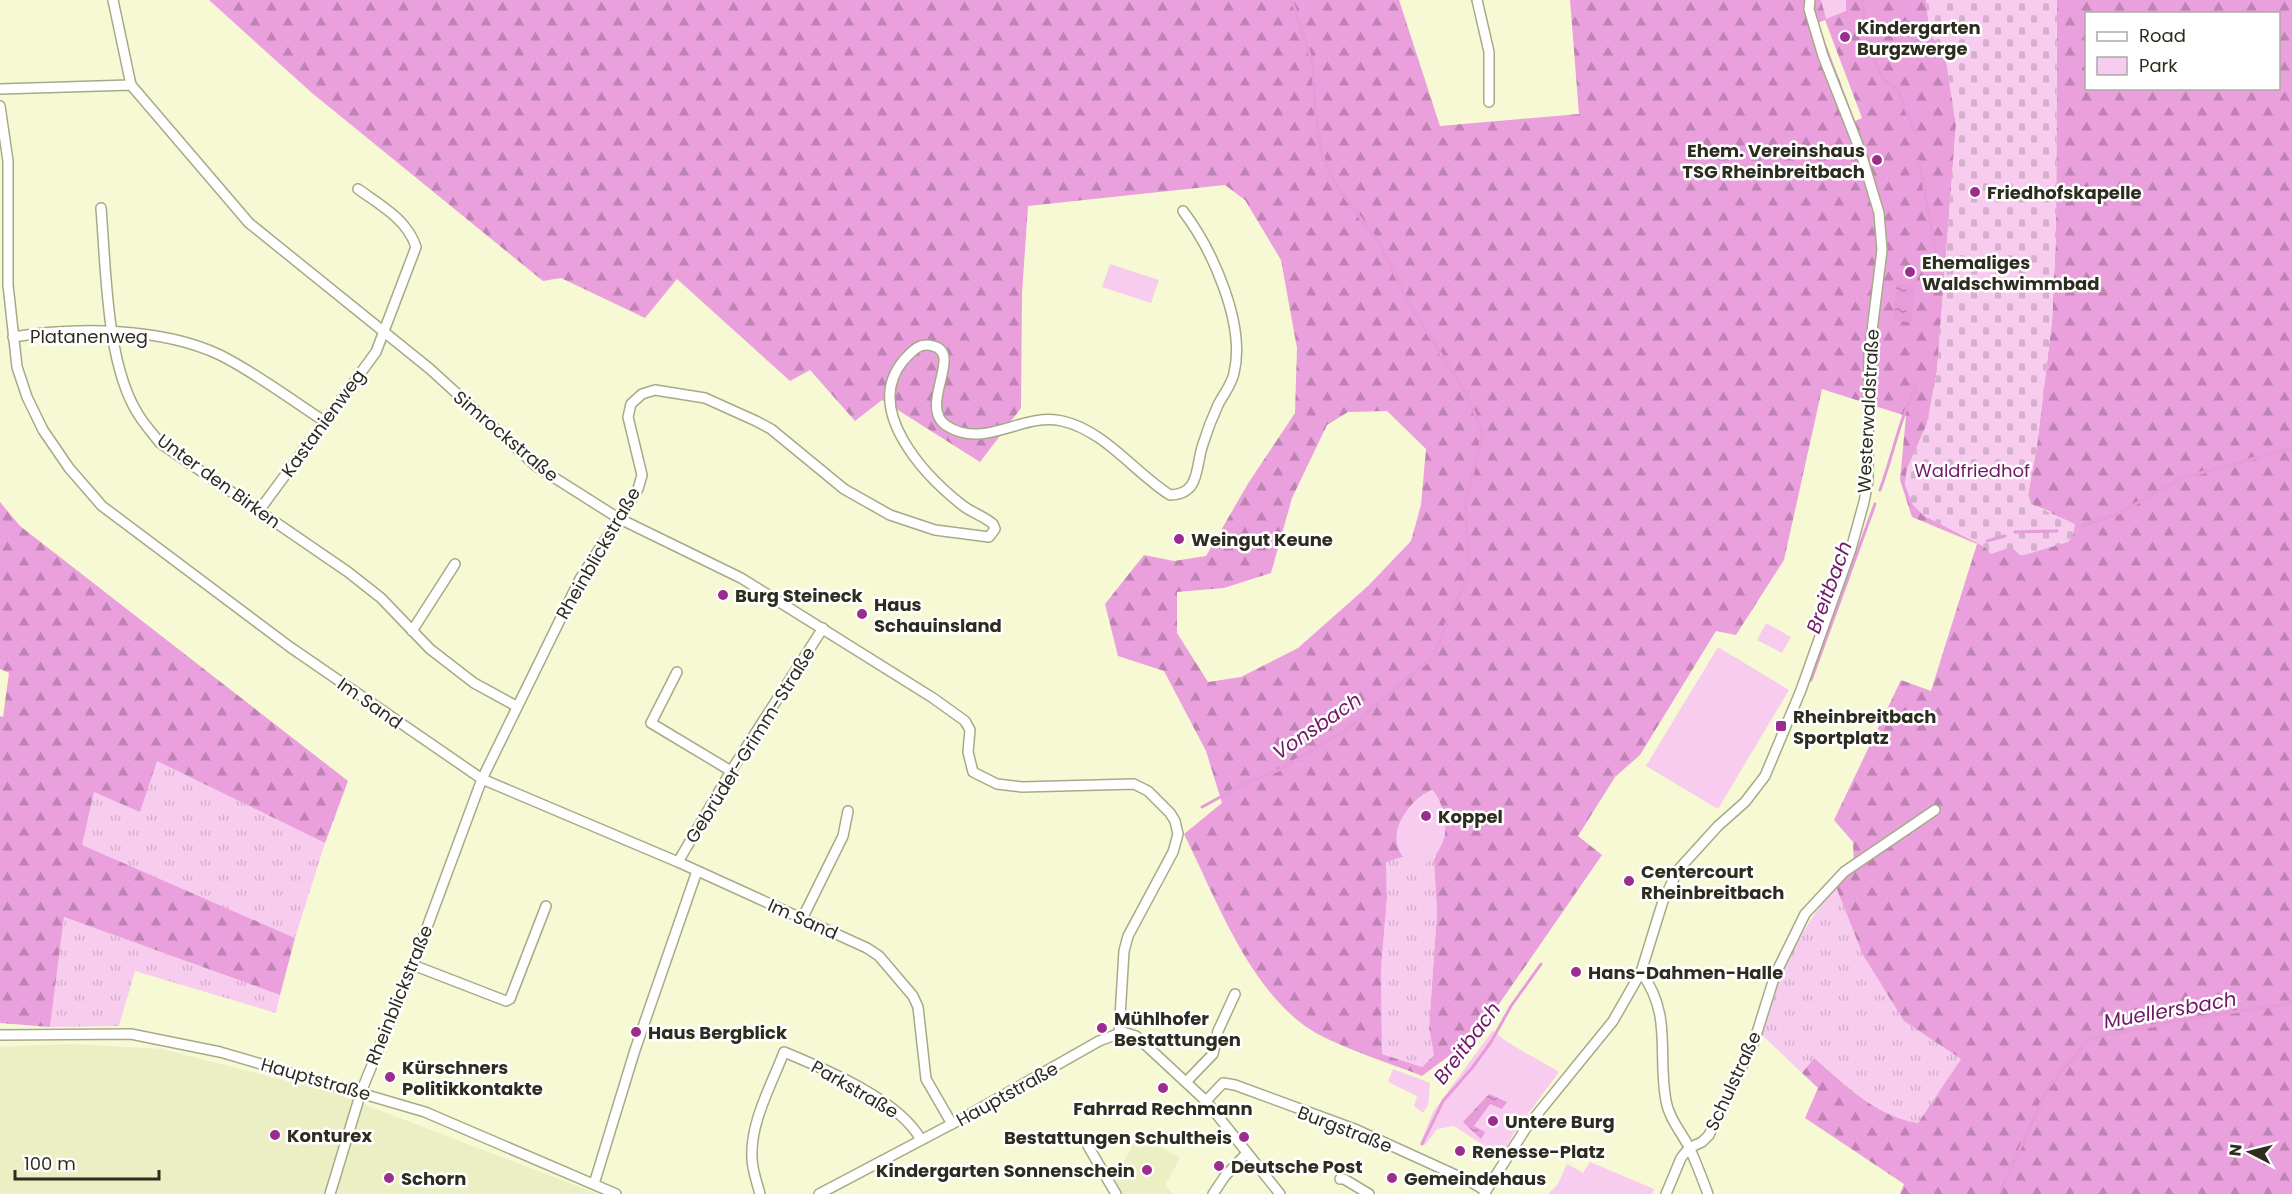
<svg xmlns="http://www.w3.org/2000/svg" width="2292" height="1194" viewBox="0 0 2292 1194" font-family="Poppins,sans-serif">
<defs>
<pattern id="grass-tufts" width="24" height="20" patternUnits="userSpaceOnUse" patternTransform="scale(1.5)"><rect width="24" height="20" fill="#f7ccee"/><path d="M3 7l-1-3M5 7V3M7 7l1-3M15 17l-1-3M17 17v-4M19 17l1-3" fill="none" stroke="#d4b0cc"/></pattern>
<pattern id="forest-firs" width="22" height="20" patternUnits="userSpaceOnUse" patternTransform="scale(1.5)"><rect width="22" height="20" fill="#eaa0dd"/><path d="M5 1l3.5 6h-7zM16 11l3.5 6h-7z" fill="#be83b3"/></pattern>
<pattern id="cemetery-stones" width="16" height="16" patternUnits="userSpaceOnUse" patternTransform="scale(1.5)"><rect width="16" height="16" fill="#f7ccee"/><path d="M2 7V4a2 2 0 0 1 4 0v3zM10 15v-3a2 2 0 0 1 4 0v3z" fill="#d4b0cc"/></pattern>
<pattern id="water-ripples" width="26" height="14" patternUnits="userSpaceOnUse" patternTransform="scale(1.5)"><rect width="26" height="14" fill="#e69cd8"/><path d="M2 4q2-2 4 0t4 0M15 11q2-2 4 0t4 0" fill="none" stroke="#bb80af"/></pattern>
</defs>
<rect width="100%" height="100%" fill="#f6f9d4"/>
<g fill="#ebefc3">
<path d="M72,1044L162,1049L334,1093L598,1194H0V1047Z"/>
<path d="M1138,1134L1180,1158L1165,1185L1173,1194H1121L1114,1182Z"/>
</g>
<g fill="url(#grass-tufts)">
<path d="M156,760L325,843L295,938L81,845L94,791Z"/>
<path d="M1402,857L1410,862L1434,859L1437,913L1429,1028L1434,1055L1422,1067L1382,1054L1381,968L1387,898L1386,861Z"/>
<path d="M1836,887L1863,955L1904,1021L1961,1059L1918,1123C1875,1116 1847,1085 1814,1058L1802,1073L1760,1033C1778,977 1797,932 1836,887Z"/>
<path d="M64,917L280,995L276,1013L135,971L119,1026L50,1027Z"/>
</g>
<g fill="url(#forest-firs)" fill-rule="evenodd">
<path d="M209,0H1399L1440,126L1579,114L1570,0H1926L1930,34L1945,53L1956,125L1937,371L1927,424L1907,469L1905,485L1923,515L1985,547L1991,553L2051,512L2031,504L2028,495L2037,445L2052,321L2056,234L2057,0H2292V1194H1900L1904,1184L1805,1118L1818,1088L1802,1073L1814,1058C1846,1085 1875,1116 1918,1123L1961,1059L1904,1021L1863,955L1836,887L1854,867L1853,842L1834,820L1901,680L1931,691L1977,544L1912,517L1900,480L1906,416L1822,389L1784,560L1736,635L1716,631L1640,755L1615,777L1578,836L1602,855L1488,1020L1465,1044L1422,1076C1387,1062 1349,1051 1316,1033C1251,996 1216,898 1184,834L1222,803L1206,751L1164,671L1118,656L1105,604L1144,555L1174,561L1206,556L1249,482L1295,413L1297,348L1281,260L1245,200L1225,185L1028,206L1022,293L1021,408L980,462L882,400L855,421L810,370L790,381L677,279L645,318L561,278L543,281L312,93ZM2086,14H2278V88H2086ZM1825,20L1862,118L1855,121L1818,23ZM1387,411L1426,449L1421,505L1411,541L1368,586L1298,648L1241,677L1208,682L1177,633V592L1224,588L1271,573L1292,498L1327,425L1348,412ZM1432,790C1450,808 1439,835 1435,858L1419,864L1397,831C1403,813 1414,798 1432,790ZM1402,857L1419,865L1434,859L1437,913L1429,1028L1434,1055L1422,1067L1382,1054L1381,968L1387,898L1386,862Z"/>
<path d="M0,502L20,526L348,781L325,843L157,761L140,812L94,792L82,845L295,938L280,995L64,917L50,1027L0,1023V716L3,717L9,673L0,669Z"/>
</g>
<path fill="url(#cemetery-stones)" d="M1926,0H2057L2056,234L2052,321L2037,445L2028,494L2031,504L2075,524L2073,536L2068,542L2021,556L2011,547L1991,554L1985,547L1923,515L1913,505L1905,485L1907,469L1927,424L1937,371L1956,125L1945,53L1930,34Z"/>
<g fill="#f7ccee">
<path d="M1821,0H1846V11L1826,19Z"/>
<path d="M1110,264L1159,280L1151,303L1102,287Z"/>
<path d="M1766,623L1791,637L1782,653L1757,640Z"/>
<path d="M1718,647L1789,690L1718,809L1646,766Z"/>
<path d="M1432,790C1442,800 1447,820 1445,834C1442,851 1423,879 1404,858C1383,834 1410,799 1432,790Z"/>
<path d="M1493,1030C1508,1046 1538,1058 1559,1072L1514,1133L1501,1157L1454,1126L1437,1129L1425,1145L1420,1144L1433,1112Z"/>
<path d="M1393,1069L1430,1083L1428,1105L1423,1113L1414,1106L1417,1096L1388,1082Z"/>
<path d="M1590,1162L1654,1189L1652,1194H1548L1558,1184L1567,1164L1583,1173Z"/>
</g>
<g fill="url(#water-ripples)">
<path d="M1896,284L1914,285L1912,322L1894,321Z"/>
<path d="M1489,1094L1507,1102L1502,1109L1490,1104L1474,1126L1485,1132L1481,1139L1463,1122Z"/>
</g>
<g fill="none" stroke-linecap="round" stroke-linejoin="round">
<g stroke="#e69cd8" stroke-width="3">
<path d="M1292,0L1313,65L1315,109L1322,155L1334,182L1381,246L1409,304L1467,395L1483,434L1465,503L1469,566L1465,585L1452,609"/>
<path d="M1863,0L1864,23L1872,53L1882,78L1898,90L1916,135"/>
<path d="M1919,161L1936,252"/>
<path d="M1880,490C1893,455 1899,420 1916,387"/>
<path d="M2083,526L2119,513L2182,478L2292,448"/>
<path d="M2015,532L2057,531"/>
<path d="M1987,541L2005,536"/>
<path d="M1811,680L1875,504"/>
<path d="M1202,807L1244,784L1281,769L1346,730L1433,657L1448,619"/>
<path d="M1422,1144L1443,1101L1472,1068L1491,1042L1511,1006L1541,964"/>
<path d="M1999,1194L2048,1088L2089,1039L2176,1021L2292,1003"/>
</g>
<defs>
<g id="minor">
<path d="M113,0L131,85"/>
<path d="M1477,0L1489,52V102"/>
<path d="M0,89L131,85L249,223L430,369L536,466L618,518L741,578L933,698L965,721L970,730L968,752L973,772L997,784L1022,787L1134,784L1148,791L1170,813L1175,821L1178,834L1173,852L1128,936L1124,951L1119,1033"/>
<path d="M0,106L8,161V285L17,367L27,397L43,430L69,468L102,506L290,647L482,779L678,862L867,948L879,956L913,996L918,1007L926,1079L952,1124"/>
<path d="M101,208C106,267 106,364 138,414C144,424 153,434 160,443L348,572L381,598L430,649L474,683L516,706"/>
<path d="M13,337C76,327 161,327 220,355C256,373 290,399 324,421"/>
<path d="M258,512L376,352L416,247C407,219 380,205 358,189"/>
<path d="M412,631L455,564"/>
<path d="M677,672L651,723L731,771"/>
<path d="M678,862L731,771L823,628"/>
<path d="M802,919L843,836L848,811"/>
<path d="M413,965L506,1001L510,999L546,906"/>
<path d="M1641,972C1673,1016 1657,1053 1666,1101C1669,1118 1681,1132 1689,1147C1696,1162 1702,1178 1708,1194"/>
<path d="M0,1035L131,1034L220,1052L425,1112L616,1194"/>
<path d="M1186,1082L1213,1054L1218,1031L1235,994"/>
<path d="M1206,1101L1223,1083L1235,1085L1357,1130L1471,1182L1486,1191"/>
<path d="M1088,1146L1116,1194"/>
<path d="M1340,1179H1344L1369,1194"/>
<path d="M594,1184L635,1050L697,871"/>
<path d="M330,1194L361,1092L413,965L482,779L580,579L638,489L642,475L628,417L631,404L642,394L655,390L705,398L756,421L771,429L844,489L890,515L935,530L989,537L995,529L993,524C984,516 972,513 962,505C924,475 863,410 903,361C912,351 919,342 933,346C964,353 917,407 947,426C985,450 1022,412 1062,421C1104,430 1134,472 1170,495C1201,494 1195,467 1203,444C1207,431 1212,418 1218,405C1223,395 1232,384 1234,373C1246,324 1212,249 1183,211"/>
<path d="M760,1194C757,1182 752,1170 752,1158C750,1122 772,1084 784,1052C825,1069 900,1100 921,1140"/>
<path d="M819,1194L965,1117L1099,1041L1123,1032L1136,1036L1206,1101L1280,1194"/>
<path d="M1213,1194L1225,1176L1247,1153"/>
<path d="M1484,1194L1526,1128L1613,1021L1641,972L1663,901L1678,870L1718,826L1745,802L1765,776L1801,690L1851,549L1864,502L1868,481L1869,355L1882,250L1879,213L1860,150L1823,56L1809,9L1810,0"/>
<path d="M1666,1194L1681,1158L1689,1148L1702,1142L1709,1135L1719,1114L1754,1042L1775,975L1805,914L1844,872L1935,810"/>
</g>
</defs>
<use href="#minor" stroke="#a7aa87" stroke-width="12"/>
<use href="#minor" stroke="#fff" stroke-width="9"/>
</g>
<g fill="#9a2d8d" stroke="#fff" stroke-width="2">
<circle cx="1845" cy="37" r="6"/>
<circle cx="1877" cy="160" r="6"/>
<circle cx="1975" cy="192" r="6"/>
<circle cx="1910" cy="272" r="6"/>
<circle cx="1179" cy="539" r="6"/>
<circle cx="723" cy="595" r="6"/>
<circle cx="862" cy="614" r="6"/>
<rect x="1775" y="720" width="12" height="12" rx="3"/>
<circle cx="1426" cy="816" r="6"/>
<circle cx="1629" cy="881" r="6"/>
<circle cx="1576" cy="972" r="6"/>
<circle cx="1102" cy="1028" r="6"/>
<circle cx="636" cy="1032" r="6"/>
<circle cx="390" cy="1077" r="6"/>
<circle cx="1163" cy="1088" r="6"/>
<circle cx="1493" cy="1121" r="6"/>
<circle cx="275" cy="1135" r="6"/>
<circle cx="1244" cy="1137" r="6"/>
<circle cx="1460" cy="1151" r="6"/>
<circle cx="1219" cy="1166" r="6"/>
<circle cx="1147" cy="1170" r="6"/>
<circle cx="389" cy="1178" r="6"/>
<circle cx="1392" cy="1178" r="6"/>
</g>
<g text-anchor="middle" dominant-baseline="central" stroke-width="5" stroke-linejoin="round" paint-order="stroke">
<g font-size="18" font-weight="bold" fill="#2c2d1f" stroke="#fff" text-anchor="start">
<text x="1857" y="27">Kindergarten<tspan x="1857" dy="21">Burgzwerge</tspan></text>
<text x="1865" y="150" text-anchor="end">Ehem. Vereinshaus<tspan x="1865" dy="21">TSG Rheinbreitbach</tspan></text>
<text x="1987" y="192">Friedhofskapelle</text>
<text x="1922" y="262">Ehemaliges<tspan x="1922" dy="21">Waldschwimmbad</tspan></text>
<text x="1191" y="539">Weingut Keune</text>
<text x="735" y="595">Burg Steineck</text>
<text x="874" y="604">Haus<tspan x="874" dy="21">Schauinsland</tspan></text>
<text x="1793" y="716">Rheinbreitbach<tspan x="1793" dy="21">Sportplatz</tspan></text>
<text x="1438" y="816">Koppel</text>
<text x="1641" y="871">Centercourt<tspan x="1641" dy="21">Rheinbreitbach</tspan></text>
<text x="1588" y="972">Hans-Dahmen-Halle</text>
<text x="1114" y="1018">Mühlhofer<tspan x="1114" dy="21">Bestattungen</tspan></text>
<text x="648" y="1032">Haus Bergblick</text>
<text x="402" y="1067">Kürschners<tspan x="402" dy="21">Politikkontakte</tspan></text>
<text x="1163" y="1108" text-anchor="middle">Fahrrad Rechmann</text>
<text x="1505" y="1121">Untere Burg</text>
<text x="287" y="1135">Konturex</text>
<text x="1232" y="1137" text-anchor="end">Bestattungen Schultheis</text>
<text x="1472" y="1151">Renesse-Platz</text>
<text x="1231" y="1166">Deutsche Post</text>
<text x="1135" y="1170" text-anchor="end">Kindergarten Sonnenschein</text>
<text x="401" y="1178">Schorn</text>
<text x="1404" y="1178">Gemeindehaus</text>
</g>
<g font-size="18" fill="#2c2d1f" stroke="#fff">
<text x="89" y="336">Platanenweg</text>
<text transform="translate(1868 411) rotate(-87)">Westerwaldstraße</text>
<text transform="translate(323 423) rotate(-54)">Kastanienweg</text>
<text transform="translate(506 436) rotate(40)">Simrockstraße</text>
<text transform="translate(219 481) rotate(36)">Unter den Birken</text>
<text transform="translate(598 553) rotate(-60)">Rheinblickstraße</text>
<text transform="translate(370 703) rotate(35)">Im Sand</text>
<text transform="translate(750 745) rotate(-58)">Gebrüder-Grimm-Straße</text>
<text transform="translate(803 919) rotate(24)">Im Sand</text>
<text transform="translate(399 995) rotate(-68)">Rheinblickstraße</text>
<text transform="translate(316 1079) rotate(16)">Hauptstraße</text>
<text transform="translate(1733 1081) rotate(-65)">Schulstraße</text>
<text transform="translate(855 1089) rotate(30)">Parkstraße</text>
<text transform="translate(1007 1094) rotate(-29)">Hauptstraße</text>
<text transform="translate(1345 1129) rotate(21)">Burgstraße</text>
</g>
<g font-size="18" fill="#711b67" stroke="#fff">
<text x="1972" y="470">Waldfriedhof</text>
</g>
<g font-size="20" font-style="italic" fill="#6f1965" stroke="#fff">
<text transform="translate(1829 587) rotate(-70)">Breitbach</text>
<text transform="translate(1317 726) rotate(-34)">Vonsbach</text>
<text transform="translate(2170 1010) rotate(-10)">Muellersbach</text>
<text transform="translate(1467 1043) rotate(-53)">Breitbach</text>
</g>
</g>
<rect x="2085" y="12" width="195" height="78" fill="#ffffff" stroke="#ababa5" stroke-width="1.5"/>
<rect x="2097" y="32" width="30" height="9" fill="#ffffff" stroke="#ababa5" stroke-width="1.5"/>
<text x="2139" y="42" font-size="18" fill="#2c2d1f">Road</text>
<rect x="2097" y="57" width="30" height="18" fill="#f7ccee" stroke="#ababa5" stroke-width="1.5"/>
<text x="2139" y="72" font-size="18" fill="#2c2d1f">Park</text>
<g transform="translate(2250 1152) rotate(277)" stroke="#ffffff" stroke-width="4.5" paint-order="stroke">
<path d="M0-4.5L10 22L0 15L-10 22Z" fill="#2c2d1f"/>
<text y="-9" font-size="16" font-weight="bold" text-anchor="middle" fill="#2c2d1f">N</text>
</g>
<path d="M15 1170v9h144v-9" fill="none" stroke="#2c2d1f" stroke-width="3"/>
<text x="24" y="1170" font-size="18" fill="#2c2d1f" stroke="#ffffff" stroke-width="4.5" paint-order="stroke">100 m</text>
</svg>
